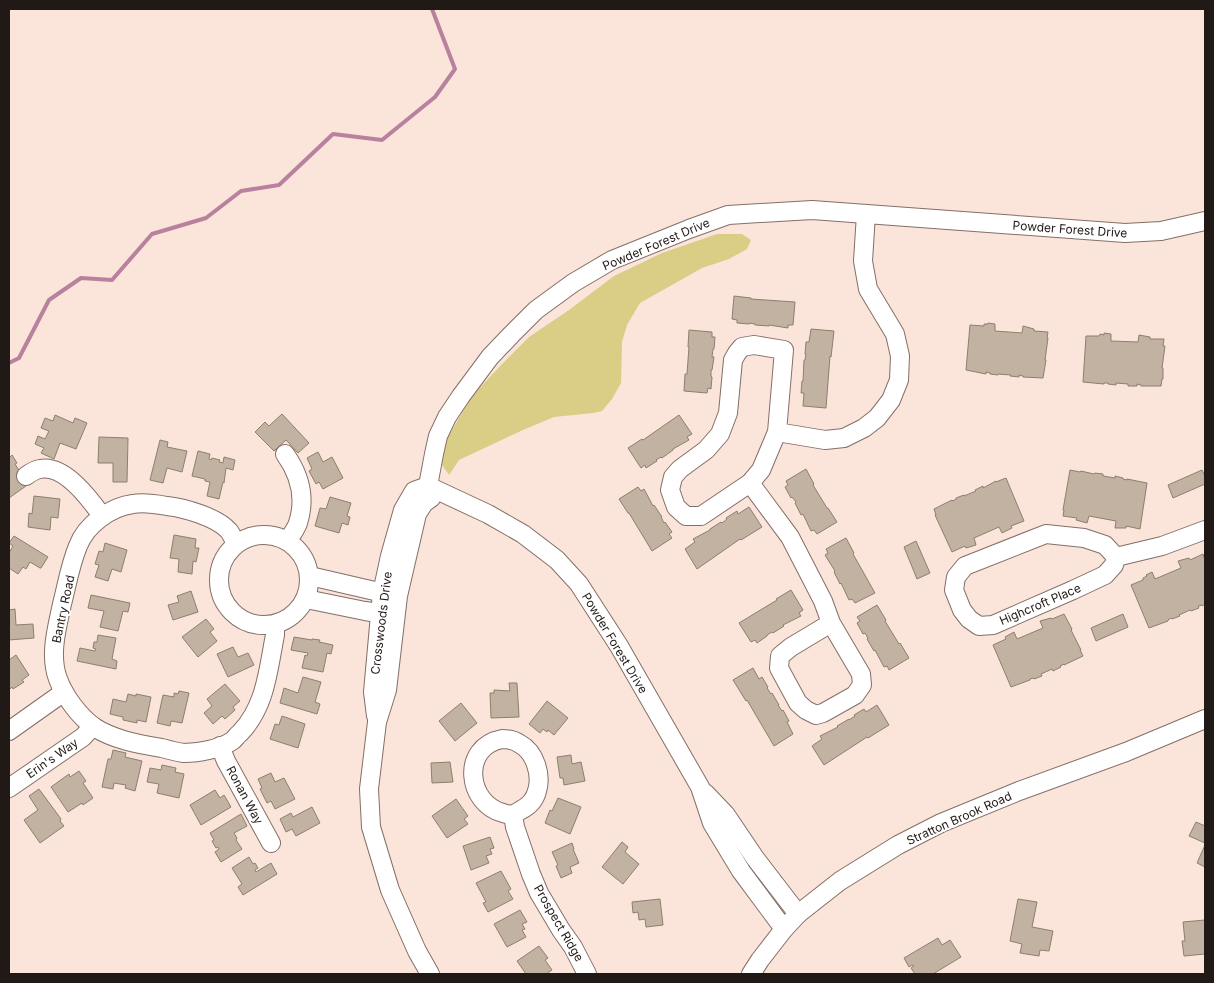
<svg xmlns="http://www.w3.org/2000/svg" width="1214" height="983" viewBox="0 0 1214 983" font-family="Inter,sans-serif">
<rect width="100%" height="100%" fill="#fbe4da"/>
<path fill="#dace86" d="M717,234H742L751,240L747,249L729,259L702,268L640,303L627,325L622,342L621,383L612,399L602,411L593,413L554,417L523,430L459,460L449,475L440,462L443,448L449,435L472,396L503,363L529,337L569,310L614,276L662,253Z"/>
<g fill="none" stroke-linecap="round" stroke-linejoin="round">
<path stroke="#b8819d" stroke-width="4" d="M9,363L19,358L49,300L81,278L112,280L152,234L206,218L241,191L279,185L333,134L382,140L435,97L455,69L432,9"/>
</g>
<g fill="#c1b2a1" stroke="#8d7f6e">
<path d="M734,296L751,298V299L795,302L793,325H788V328L769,325V326L755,325V324L749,323V324L737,323V320L732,319Z"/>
<path d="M988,323L995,324V331L1022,333L1023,326L1034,329V331L1048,332L1047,338H1048L1045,360H1046L1043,378L1023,377V376L1019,375V377L1010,376L1011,375L998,374V375L990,374V373L986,372V374L966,370L970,325L984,326V324H988Z"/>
<path d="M811,329L834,331L831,357L830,356L826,408L803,406L804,393H801L802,381H803L804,360H805L806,354H805L806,342H809Z"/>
<path d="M689,330L712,332V337H715L714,349H713L712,357H714L712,370H711V376L712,377L711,389L708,388L707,393L684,391L685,374H687L689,347H688Z"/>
<path d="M1104,333L1111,334V341L1138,342L1139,335L1150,337V339H1164L1163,346H1165L1162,368H1163V379H1162L1161,386H1141V385L1137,384V386H1128V384L1116,383V385L1108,384V383H1104V384L1083,382L1086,336H1099L1100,334L1104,335Z"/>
<path d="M282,414L309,443L298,453L286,440L274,451L255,432L265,422L269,426Z"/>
<path d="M55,415L73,423L75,418L87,423L76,449L60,443L54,459L41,453L44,448L35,444L38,436L45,439L49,431L41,428L45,418L53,421Z"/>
<path d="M679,415L692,434L687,437L689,440L673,449V450L662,458L661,457L656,460L657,461L646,468L645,465L641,468L628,448L642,439L643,440Z"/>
<path d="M99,437L128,438L127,482H113V463H98Z"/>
<path d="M160,440L168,442L167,447L187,451L182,472L167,468L163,483L150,480Z"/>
<path d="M198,451L210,454L209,459L211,460L212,458L220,460L219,462L223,463L224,457L235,460L233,470L226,468L224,483L223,482L219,499L207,496L210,482L205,481V479L192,476Z"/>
<path d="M318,452L323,462L332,457L343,478L323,489L319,482L316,484L309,471L312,469L307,458Z"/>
<path d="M12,455L17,463L15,464L20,472L17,474L26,486L9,498V458Z"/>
<path d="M806,469L814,484L813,485L827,508H828L837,522L817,534L814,530L811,531L803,514L801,515L795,503L796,502L792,497L791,498L785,487L788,485L786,481Z"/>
<path d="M1070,470L1080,472L1081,471L1094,474L1095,473L1103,474V476L1115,478V476L1123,478V479L1127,480V479L1147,483L1140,529L1126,526V528H1115L1116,521L1089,516L1087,523L1076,520L1077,518L1063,516L1064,510H1063Z"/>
<path d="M1202,470L1205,476V484L1173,498L1168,485Z"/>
<path d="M1006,478L1024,521L1011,526L1012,528L1002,533L999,527L974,538L976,545L966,548L965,546L952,552L935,515H936L934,509L952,500L953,501L956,499V498L964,495V496L976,491L975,490L983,486V488L996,481V482Z"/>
<path d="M638,487L641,491L644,489L653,506L654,505L662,517H661L664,523L665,522L672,532L669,534L672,538L652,551L629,513H628L619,499Z"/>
<path d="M34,496L60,499L58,518L51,517L50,530L28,527L29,513L32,514Z"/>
<path d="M330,497L351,503L347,516L350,517L348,525L342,523L339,533L315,526L320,508L326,509Z"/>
<path d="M749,507L762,527L741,540L740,539L697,569L685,549L695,542L693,539L710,530V529L721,522L722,523L727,519L726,518L737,511L738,514Z"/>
<path d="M174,535L196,539L195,548H199L196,562L193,561L192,574L178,572L179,559L170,558Z"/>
<path d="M14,536L48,557L41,568H40L30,562L26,569L23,567L18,574L9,568V553L13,546L9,543Z"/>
<path d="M846,538L854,553L853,554L875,593L855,603L852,599L849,600L841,583L840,584L834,572L835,571L825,555L828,553L826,549Z"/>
<path d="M916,541L930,573L917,579L904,547Z"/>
<path d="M105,543L127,550L121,572L112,569L108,581L95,577L99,565L95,564L99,551L103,552Z"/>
<path d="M1203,554L1205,560V604L1202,606V605L1198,606L1199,608L1191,611L1190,610L1179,615L1180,616L1172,619L1171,618L1168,620V621L1149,628L1131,585L1143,580V578L1147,576L1146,575L1152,572L1155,579L1181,568L1178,561L1189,558L1190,560Z"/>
<path d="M791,590L803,610L799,613L801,616L783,625L784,626L773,633L772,632L767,635V636L757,643L755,640L751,642L739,623L777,600L776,599Z"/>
<path d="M191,591L198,612L173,620L168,605L179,602L177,596Z"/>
<path d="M91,595L130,603L128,612L123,611L118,631L100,627L104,611L88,608Z"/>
<path d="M877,605L886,620L885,621L899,644L900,643L909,658L889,670L887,666L884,667L875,650L874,651L867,639L868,638L865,633L863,634L857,623L860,621L857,617Z"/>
<path d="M15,609L16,625L33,624L34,638L9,640V610Z"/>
<path d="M1064,614L1072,629L1071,630L1081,650H1080L1083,656L1064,665V664L1060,666L1061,667L1053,671L1052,669L1041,674L1042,676L1034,679L1033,678L1030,679V680L1011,687L993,645L1006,639L1005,637L1014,632L1017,639L1043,628L1040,621L1051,618L1052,619Z"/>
<path d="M1123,614L1128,627L1096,641L1091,628Z"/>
<path d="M206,619L214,629L210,632L217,641L198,657L182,637Z"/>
<path d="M98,635L116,638L112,659L117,661L116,669L77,661L80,648L95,651L96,649L93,648L94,642H97Z"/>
<path d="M294,637L312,640V639L320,640L319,642L333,645L331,654L327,653L323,672L302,668L305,655L307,656L308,653L291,650Z"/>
<path d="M233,647L238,657L248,653L254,665L228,677L217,654Z"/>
<path d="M16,655L29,675L22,680L24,682L13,689L12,687L9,690V660Z"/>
<path d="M753,668L759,679L762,677L768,687L767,688L771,694L772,693L779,705H778L782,711L783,710L789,721L787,722L793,734L774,746L747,700L746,701L733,680Z"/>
<path d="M303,677L321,682L315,702L320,704L317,714L280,703L284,688L298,693Z"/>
<path d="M509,683H517L519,717L491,718L490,693H494V690L510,691Z"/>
<path d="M225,684L240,701L233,707L235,710L225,719L222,716L213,724L204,713L212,706L207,699Z"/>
<path d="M179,691L189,693L182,723L171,721L170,726L157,723L163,695L174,697V693L178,694Z"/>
<path d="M128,694L136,696V694L151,697L146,722L137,720V723L123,720V717L110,714L113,699L126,702Z"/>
<path d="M547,701L568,718L554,735L548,730L547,732L543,729L540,733L529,724Z"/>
<path d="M461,703L477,723L455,741L439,721Z"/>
<path d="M877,705L889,725L868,738L867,737L824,765L812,746L822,739L820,736L838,727L837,726L849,719V720L855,716L854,715L864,709L866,712Z"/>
<path d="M282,716L305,724L298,748L270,739L275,724L279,725Z"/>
<path d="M113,750L126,753L125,757L142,761L135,791L125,788L126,785L114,783L113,789L102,787L108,759H111Z"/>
<path d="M571,755L572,764L581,762L585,781L564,785L563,778H560L557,757Z"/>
<path d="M450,762L453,782L432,783L431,763Z"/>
<path d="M162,765L176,768L175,772L184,774L179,798L157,793L159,784L147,782L150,768L161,770Z"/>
<path d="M79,771L86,781L83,783L93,798L83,805L82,803L68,812L51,787L69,774L70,777Z"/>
<path d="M271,773L275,782L284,778L295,799L275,809L271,801L267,803L260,789L262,788L258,779Z"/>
<path d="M39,789L61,819L60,821L64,826L40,843L24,820L38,810L29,796Z"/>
<path d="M215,790L220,798L224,795L231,807L201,825L190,805Z"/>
<path d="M558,798L581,807L570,834L545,823L550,810L552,811Z"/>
<path d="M456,799L468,816L464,819L468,824L447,838L432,816Z"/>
<path d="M312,807L320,823L296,836L292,829L286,832L280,819L291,813L293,817Z"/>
<path d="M241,814L247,826L234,833L237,838L236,840L242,849L221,862L215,852L219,849L218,847L216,848L212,841L214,840L210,833Z"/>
<path d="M1196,822L1205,826V843L1189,836Z"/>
<path d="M490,837L494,848L490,849L492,854L486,856L489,863L471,870L463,846Z"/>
<path d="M622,842L628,847L625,852L639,864L623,884L602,867Z"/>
<path d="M572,843L574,849H573L579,863L570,867L572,873L561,878L556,866L558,865L552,852Z"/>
<path d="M1205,845V867L1197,863Z"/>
<path d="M249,857L253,864L255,863L258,868L255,870L256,872L271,863L277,874L243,895L238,887L242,884L232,868Z"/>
<path d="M501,871L511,889L508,891L513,899L488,912L483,903L486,902L476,883Z"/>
<path d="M660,899L663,925L646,927L645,919L639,920L638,912L633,913L632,902Z"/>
<path d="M1018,899L1037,902L1032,927L1053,931L1049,951L1040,950L1039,956L1020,953L1022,944L1010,941Z"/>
<path d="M520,910L527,922L522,924L525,929L522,930L526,937L507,947L494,924Z"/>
<path d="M1205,920V954L1184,956L1182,941H1185L1183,922Z"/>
<path d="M938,938L942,945L950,940L961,957L933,974H915L911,968L914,966L912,965L909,967L904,958Z"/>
<path d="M539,946L548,958L545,960L552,970L546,974H526L517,961Z"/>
</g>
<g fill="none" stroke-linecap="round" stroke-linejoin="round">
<defs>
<g id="minor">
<path d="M777,432L761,470L750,483L701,516H686L676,507L670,490L673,477L680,469L706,450L720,434L728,413L733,360L737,353L742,347L754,345L784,350L777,432L825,440L844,438L864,428L877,418L891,400L899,380L900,356L895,334L868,289L863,261L866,214"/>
<path d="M285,454C300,475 306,498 298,523C296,529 291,535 288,541"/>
<path d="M26,476C30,473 34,470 40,469C64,464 90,499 102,516"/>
<path d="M750,483L790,537L823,601L831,623L861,674L862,685L855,695L823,713L816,715L806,710L798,703L779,668L780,656L791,647L831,623"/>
<path d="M428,486L488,514L523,534L557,560L579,584L619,646L700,787L712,823L741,871L784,929"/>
<path d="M1046,534L1084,538L1105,545L1116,557L1114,565L1105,575L1073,590L993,625L979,626L969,619L962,610L954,590L956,577L965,566Z"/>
<circle cx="264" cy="580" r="45"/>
<path d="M236,544C234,540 232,535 229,531C217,517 184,508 167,506C156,504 143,502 133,504C110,507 86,525 78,546C70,565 67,585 62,604C57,628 49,655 58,679C64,696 79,716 94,727C114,740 139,744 162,748C169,750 177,752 184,753C198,753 220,749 232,741C235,739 237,735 240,733C266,706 268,670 275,635V625"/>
<path d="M1116,557L1162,546L1205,530"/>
<path d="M310,576L392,595"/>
<path d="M306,599L365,611L391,615"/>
<path d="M376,716L373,692L382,593L390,556L403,510L414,491L428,486"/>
<path d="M9,731L64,692"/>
<path d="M502,739C508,739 514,740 520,744C535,752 542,775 537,791C535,799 529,806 521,810C518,812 516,813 514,814C511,815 506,814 503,813C467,804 460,747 502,739Z"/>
<path d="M220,746L226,761L271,843"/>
<path d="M9,788L83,737L93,726"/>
<path d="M705,793L726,815L755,858L798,914"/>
<path d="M513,815L515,827L531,874L539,893L561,930L573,947L587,974"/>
<path d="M430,974L417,951L390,890L371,827L369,789L377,722L387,690L398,596L417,514L424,503L431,498L428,486L434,454L438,436L447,417L461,396L490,357L511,335L536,310L573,283L612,260L689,229L728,215L812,210L1125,233L1161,231L1205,221"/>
<path d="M751,974L760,960L784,929L798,914L840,881L898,845L941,823L1019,791L1126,752L1205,719"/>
</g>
</defs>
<use href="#minor" stroke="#846f66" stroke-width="20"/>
<use href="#minor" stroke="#fff" stroke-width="18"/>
</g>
<g text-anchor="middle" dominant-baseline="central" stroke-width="4" stroke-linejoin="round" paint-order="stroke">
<g font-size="12" fill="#211916" stroke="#fff">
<text transform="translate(1070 229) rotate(4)">Powder Forest Drive</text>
<text transform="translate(656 244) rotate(-23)">Powder Forest Drive</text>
<text transform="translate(1040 604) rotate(-23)">Highcroft Place</text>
<text transform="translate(63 609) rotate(-78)">Bantry Road</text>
<text transform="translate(381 623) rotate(-83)">Crosswoods Drive</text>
<text transform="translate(615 643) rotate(59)">Powder Forest Drive</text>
<text transform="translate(52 758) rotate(-35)">Erin's Way</text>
<text transform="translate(245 795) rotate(62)">Ronan Way</text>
<text transform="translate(959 818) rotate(-24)">Stratton Brook Road</text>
<text transform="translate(559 923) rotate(60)">Prospect Ridge</text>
</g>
</g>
<rect width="1214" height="983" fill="none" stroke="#211916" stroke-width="20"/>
</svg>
